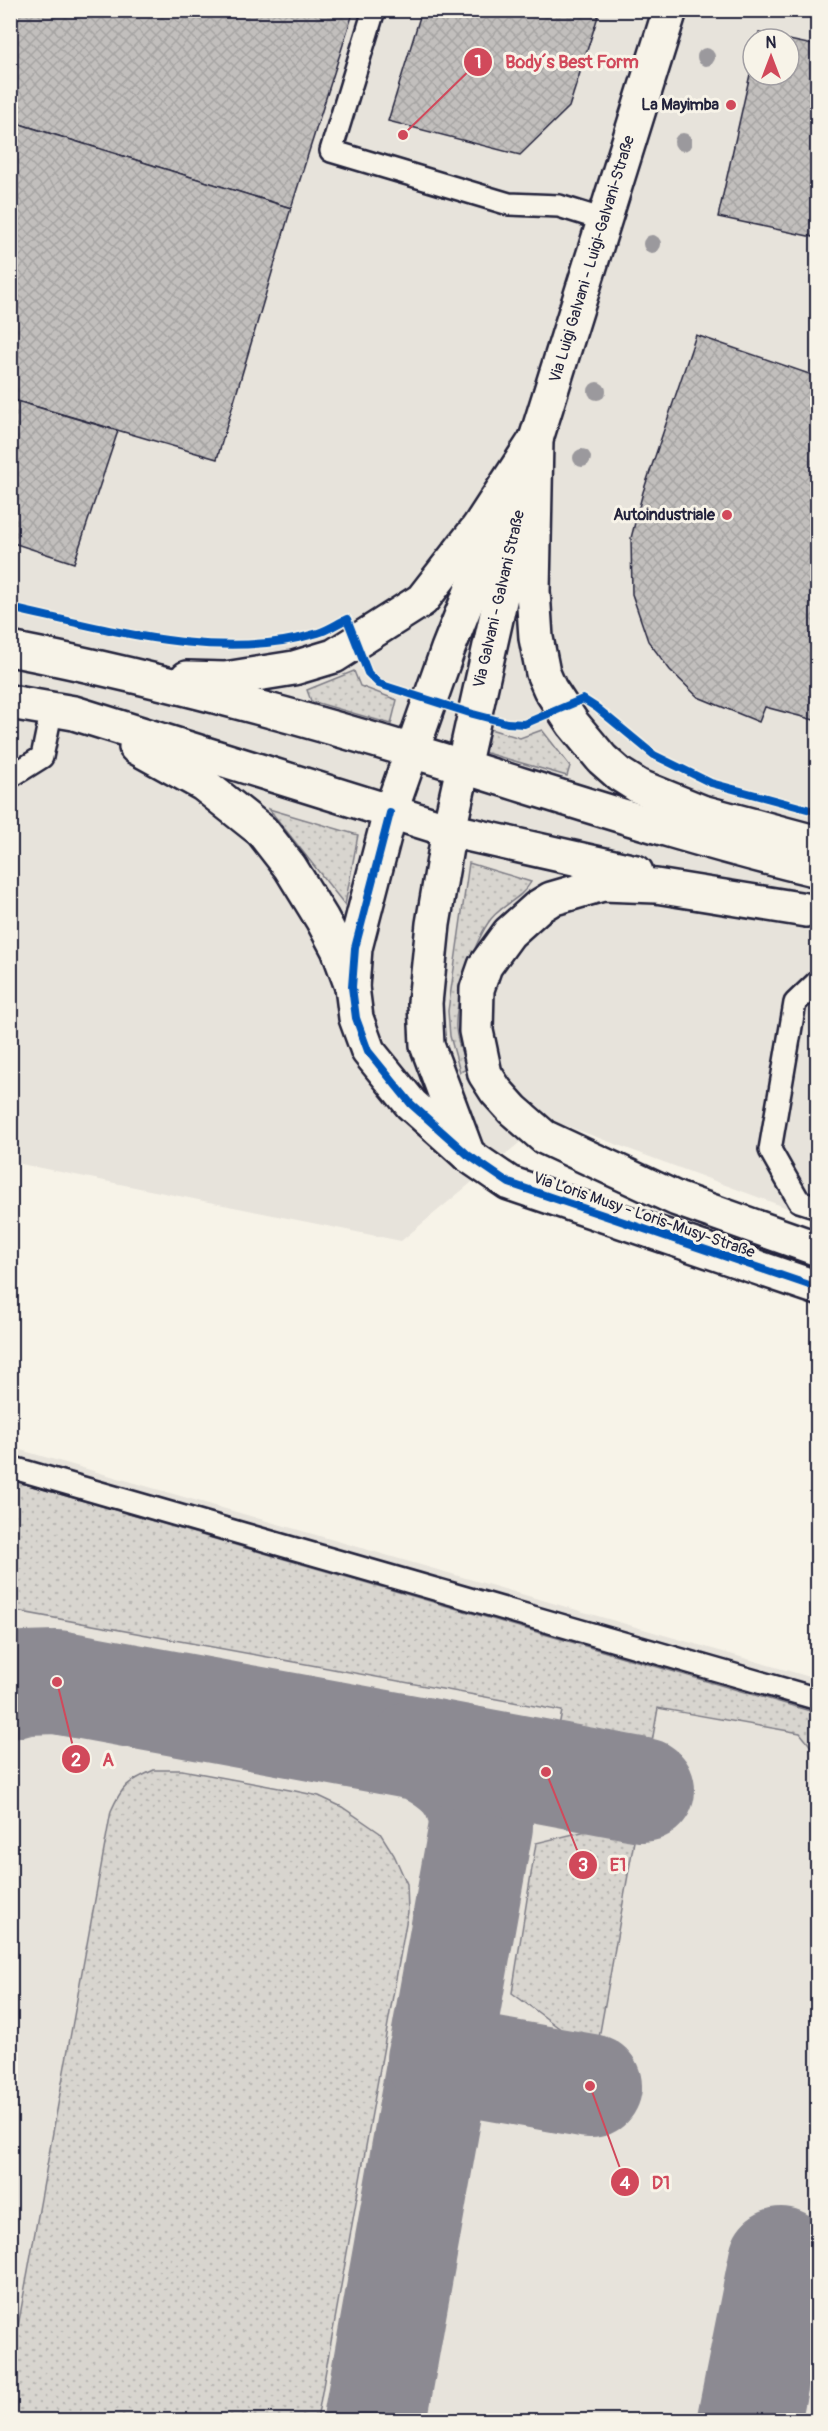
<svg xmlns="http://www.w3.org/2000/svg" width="828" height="2431" viewBox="0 0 828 2431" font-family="Pangolin,sans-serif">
<defs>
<pattern id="grass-dots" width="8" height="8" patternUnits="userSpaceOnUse" patternTransform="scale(1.5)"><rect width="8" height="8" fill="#d8d5cf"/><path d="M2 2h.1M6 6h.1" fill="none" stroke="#b9b7b3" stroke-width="1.8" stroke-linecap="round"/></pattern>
<pattern id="building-cross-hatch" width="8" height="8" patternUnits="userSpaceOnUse" patternTransform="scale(1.5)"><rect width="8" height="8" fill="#c2bfbd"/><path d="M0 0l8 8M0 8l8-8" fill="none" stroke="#a6a4a3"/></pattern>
</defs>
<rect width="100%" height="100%" fill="#f7f3e8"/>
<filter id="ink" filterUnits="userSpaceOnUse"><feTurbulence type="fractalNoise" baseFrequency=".0167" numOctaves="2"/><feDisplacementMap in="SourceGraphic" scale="12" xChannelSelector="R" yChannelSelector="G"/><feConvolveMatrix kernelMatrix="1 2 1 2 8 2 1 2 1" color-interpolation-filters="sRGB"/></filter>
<g filter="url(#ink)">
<g fill="#e7e3db" fill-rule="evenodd">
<path d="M10,11H817V1219L548,1119L401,1241L11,1162ZM753,39H789V75H753Z"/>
<path d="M10,1447L817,1679V2420H11Z"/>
</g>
<g fill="url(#grass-dots)" stroke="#7d7c85" stroke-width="1.5">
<path d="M354,671L360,686L397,700L391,724L311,701L307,690Z"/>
<path d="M490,729L520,738L542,730L570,766L567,776L483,752Z"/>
<path d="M269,809L358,835L345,905Z"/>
<path d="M469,863L531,882C521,900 498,906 488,923C474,944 454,1003 456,1029C457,1042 463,1056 467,1069L460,1072L450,1036L448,1011Z"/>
<path d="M11,1480L817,1713V1754L800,1733L658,1708L652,1742L559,1726L562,1711L11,1610Z"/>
<path d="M154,1770H182L295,1791L319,1796L342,1807L380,1833L394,1855L407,1884L408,1912L317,2420H11V2365L111,1811C123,1784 128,1782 154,1770Z"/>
<path d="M607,1826L636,1830L599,2038L566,2033L512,1993L536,1843Z"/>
</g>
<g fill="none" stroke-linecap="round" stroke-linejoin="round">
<g stroke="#8c8a92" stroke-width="104">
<path d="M10,1687L25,1683L57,1682L422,1749C456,1767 479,1785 481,1826L375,2420"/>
<path d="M422,1749L643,1790"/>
<path d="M438,2059L590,2086"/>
<path d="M749,2420L781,2259"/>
</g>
</g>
<g fill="url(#building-cross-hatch)" stroke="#22223b" stroke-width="1.5">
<path d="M10,10H354L291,208L10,121Z"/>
<path d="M422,10H600L569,107L520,155L388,121Z"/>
<path d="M759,33L786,39H758Z"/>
<path d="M789,40L818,46V238L718,217L753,61V75H789Z"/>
<path d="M10,121L291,208L217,459L10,399Z"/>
<path d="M696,335L818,377V721L765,707L759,722L698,697L670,670L648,641L632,594L631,538L643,492Z"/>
<path d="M10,399L118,431L74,563L10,542Z"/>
</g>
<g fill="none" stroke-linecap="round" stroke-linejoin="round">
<defs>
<g id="lane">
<path d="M374,10L331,151L509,204L559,206L604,220"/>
<path d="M10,777L42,757L52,708"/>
<path d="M818,981L795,1003L770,1150L799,1201L818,1207"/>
<path d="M10,1467L818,1699"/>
</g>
<g id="secondary">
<path d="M505,506L448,649L390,813L355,948L352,987L356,1018L368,1051L411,1104L468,1155L509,1183L818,1288"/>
<path d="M468,1155L427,1045L425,1003L433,924L449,830L536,439L670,10"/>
</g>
<g id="primary">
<path d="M536,439L533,591L536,638L543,673L550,689L573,724L602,759L619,774L638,786L702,812L818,843"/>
<path d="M10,649C154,677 296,716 435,758C563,797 688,839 818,870"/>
<path d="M187,678L225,679L294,668L334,656L422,600L478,528L536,439"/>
<path d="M10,702L74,713L449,830L636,872"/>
<path d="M136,747L203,784L262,831L290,867L322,919L338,949L352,987"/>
<path d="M806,910L656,886L603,884L551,899L538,907L509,933L485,966L477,989L476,1031L485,1074L496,1091L513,1110L544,1137L677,1199L818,1249"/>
</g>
</defs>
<use href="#lane" stroke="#22223b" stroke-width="26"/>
<use href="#secondary" stroke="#22223b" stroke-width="38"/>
<use href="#primary" stroke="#22223b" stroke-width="38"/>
<use href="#lane" stroke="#f7f3e8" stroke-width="21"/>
<use href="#secondary" stroke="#f7f3e8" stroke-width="33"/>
<use href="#primary" stroke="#f7f3e8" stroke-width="33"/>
<defs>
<g id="cycleway">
<path d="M10,608C107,629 220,663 318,633C328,630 338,623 347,619L368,673L379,684L473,714L507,723L524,724L583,699L597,708L654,755L711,783L818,812"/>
<path d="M390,813L355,948L352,987L356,1018L368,1051L411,1104L468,1155L509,1183L818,1288"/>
</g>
</defs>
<use href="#cycleway" stroke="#f7f3e8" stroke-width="11"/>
<use href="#cycleway" stroke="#0057b8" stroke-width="8"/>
</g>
<g fill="#9b999d">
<circle cx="706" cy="57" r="9"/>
<circle cx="683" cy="142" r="9"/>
<circle cx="652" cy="244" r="9"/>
<circle cx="597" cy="391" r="9"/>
<circle cx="582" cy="458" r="9"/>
</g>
</g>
<g fill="#d1495b" stroke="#f7f3e8" stroke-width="2">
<circle cx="731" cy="105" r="6"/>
<circle cx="727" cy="515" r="6"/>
</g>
<g text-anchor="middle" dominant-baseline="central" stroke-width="6" stroke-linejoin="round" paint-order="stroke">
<g font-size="16" font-weight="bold" fill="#22223b" stroke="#f7f3e8" text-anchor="end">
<text x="719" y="105">La Mayimba</text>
<text x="715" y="515">Autoindustriale</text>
</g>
<g font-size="16" fill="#22223b" stroke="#f7f3e8">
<text transform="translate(592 259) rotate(-73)">Via Luigi Galvani - Luigi-Galvani-Straße</text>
<text transform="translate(499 599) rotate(-77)">Via Galvani - Galvani Straße</text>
<text transform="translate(644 1215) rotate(19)">Via Loris Musy - Loris-Musy-Straße</text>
</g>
</g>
<path fill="none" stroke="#d1495b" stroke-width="2" d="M403 135L478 62M57 1682L76 1759M546 1772L583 1865M590 2086L625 2182"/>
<g fill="#d1495b" stroke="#f7f3e8" stroke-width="2">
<circle cx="403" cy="135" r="6"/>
<circle cx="57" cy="1682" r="6"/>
<circle cx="546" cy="1772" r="6"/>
<circle cx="590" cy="2086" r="6"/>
<circle cx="478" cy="62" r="15"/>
<circle cx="76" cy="1759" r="15"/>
<circle cx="583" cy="1865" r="15"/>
<circle cx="625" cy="2182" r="15"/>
</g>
<g font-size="18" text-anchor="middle" font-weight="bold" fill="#fff">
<text x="478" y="68">1</text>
<text x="76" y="1766">2</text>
<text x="583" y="1871">3</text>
<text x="625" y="2189">4</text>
</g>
<g font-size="18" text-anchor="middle" font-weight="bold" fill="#d1495b" stroke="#f7f3e8" stroke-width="6" stroke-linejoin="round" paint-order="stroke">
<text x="572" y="68">Body´s Best Form</text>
<text x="108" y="1766">A</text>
<text x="618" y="1871">E1</text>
<text x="661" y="2189">D1</text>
</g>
<rect width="828" height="2431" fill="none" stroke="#f7f3e8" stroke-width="36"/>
<rect x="18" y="18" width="792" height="2395" fill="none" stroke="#22223b" stroke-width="2" filter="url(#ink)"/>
<g transform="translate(771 57)"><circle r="28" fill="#f7f3e8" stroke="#a29fa3" stroke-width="1.5"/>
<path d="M0-4.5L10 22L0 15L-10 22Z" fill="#d1495b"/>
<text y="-9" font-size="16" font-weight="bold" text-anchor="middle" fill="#22223b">N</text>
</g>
</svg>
